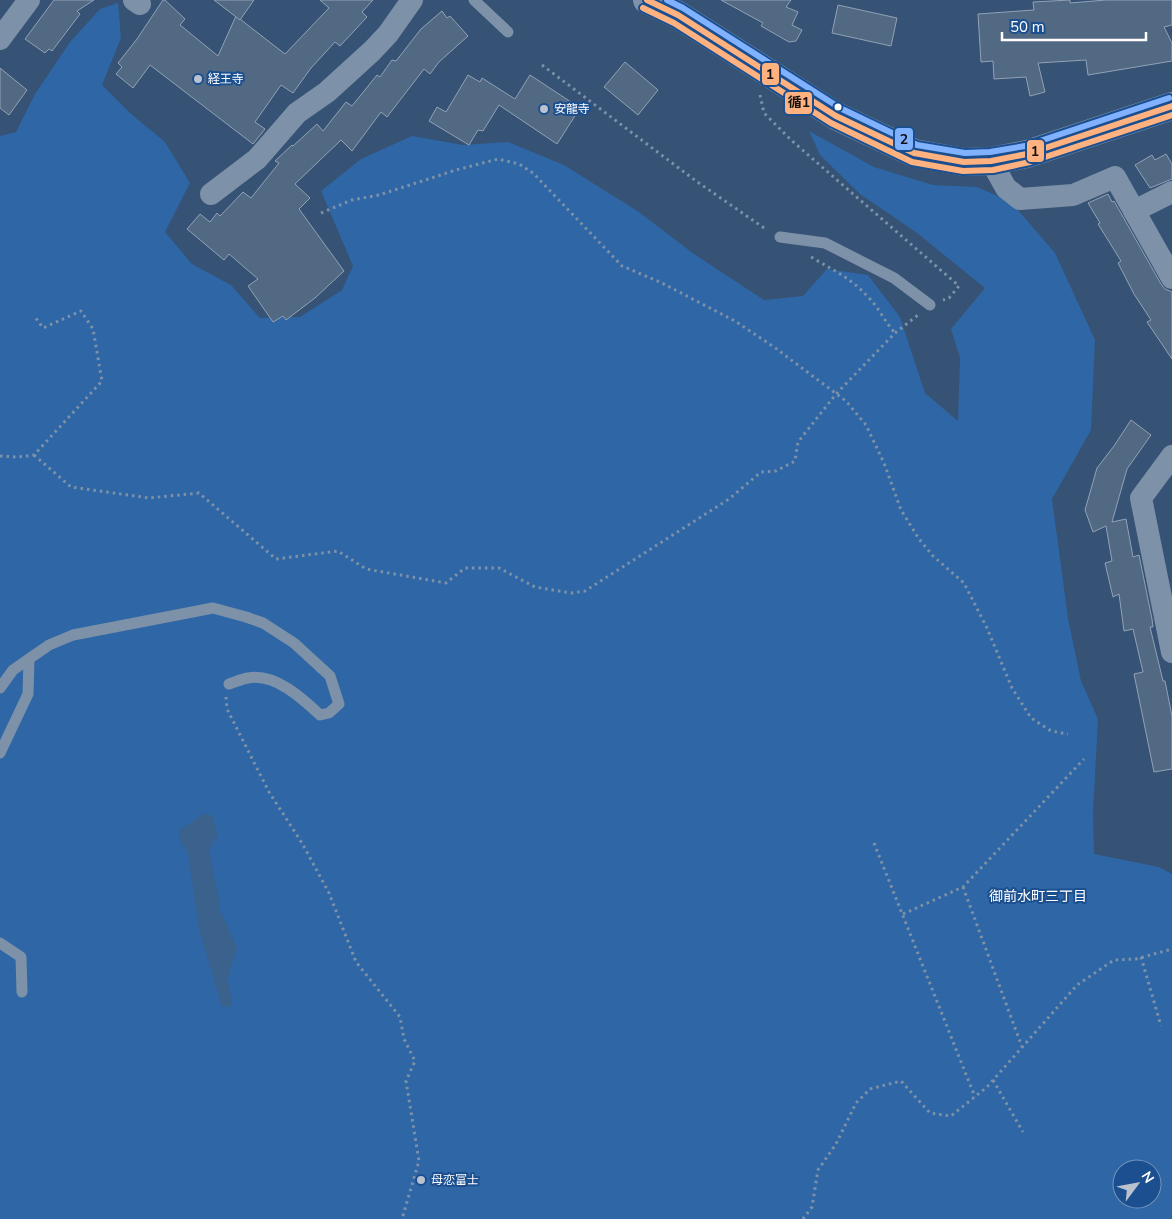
<svg xmlns="http://www.w3.org/2000/svg" width="1172" height="1219" viewBox="0 0 1172 1219" font-family="'Nunito Sans','Noto Sans JP',sans-serif">
<rect width="100%" height="100%" fill="#365274"/>
<path fill="#2f66a5" fill-rule="evenodd" d="M118,3L121,38L102,85L130,113L165,142L190,183L165,232L192,264L231,285L260,318L300,317L342,290L353,266L321,191L361,159L412,136L463,145L508,142L564,165L639,212L694,254L764,300L803,296L827,269L868,275L900,317L925,393L958,421L960,358L951,329L985,288L917,233L860,194L820,155L809,131L874,167L933,185L977,187L1011,202L1055,253L1095,340L1091,430L1052,499L1068,618L1081,681L1098,719L1093,813L1094,854L1159,867L1172,874V1219H0V136L16,132L35,94L70,42L100,9ZM1122,1169H1152V1199H1122Z"/>
<path fill="#3b618d" d="M205,813L212,816L218,835L209,851L218,893L220,910L237,948L227,979L232,1002L230,1007H222L199,929L188,853L179,838L180,830Z"/>
<g fill="#526984" stroke="#92a2b6">
<path d="M54,0H94L77,11L80,14L52,51L49,49L45,53L25,39Z"/>
<path d="M163,0H165L185,19L180,25L218,56L236,16L285,54L329,8L320,0H373L362,12L367,17L340,46L335,42L311,68L293,93L281,85L255,122L265,129L253,144L150,65L133,88L116,74L122,67L118,63L137,39Z"/>
<path d="M214,0H254L240,20Z"/>
<path d="M721,0H791L786,7L798,12L792,25L802,30L796,41L789,42L761,26L763,23Z"/>
<path d="M1070,0V3L1106,0H1172V25L1164,27L1172,43V61L1088,75L1086,60L1038,63L1045,92L1030,96L1026,77L994,79L993,61L981,62L978,14L1034,10L1033,2Z"/>
<path d="M838,5L897,18L891,46L832,33Z"/>
<path d="M442,11L447,18L450,16L468,36L439,62L430,74L424,69L387,117L381,112L352,151L341,140L295,184L310,198L299,209L344,271L315,298L286,320L283,316L273,322L248,286L258,279L229,254L224,260L187,229L200,214L210,222L217,213L220,216L243,192L251,198L279,163L275,161L292,145L293,146L317,124L323,131L346,102L352,106L377,75L380,77L392,60L396,61L421,29Z"/>
<path d="M625,62L658,90L638,115L604,87Z"/>
<path d="M0,68L27,90L9,115L0,108Z"/>
<path d="M468,75L480,82L482,78L515,99L530,75L580,108L557,144L499,105L483,131L478,130L469,145L429,121L437,107L446,112Z"/>
<path d="M1166,154L1172,164V179L1150,188L1135,165L1152,155L1155,160Z"/>
<path d="M1108,194L1112,202L1114,201L1161,284L1165,289L1172,292V359L1147,322L1151,320L1134,294L1118,263L1121,261L1098,224L1100,223L1088,203Z"/>
<path d="M1131,420L1151,435L1127,469L1112,522L1126,519L1133,557L1139,555L1152,619L1153,627H1150L1163,681H1165L1172,716V769L1154,772L1134,674L1143,672L1133,629L1124,631L1119,594L1113,597L1105,563L1112,561L1106,526L1093,532L1085,510L1097,468L1114,446Z"/>
</g>
<g fill="none" stroke-linecap="round" stroke-linejoin="round">
<g stroke="#7d92a8" stroke-width="3" stroke-dasharray="2.5 4" stroke-linecap="butt">
<path d="M542,65L696,181L767,230"/>
<path d="M760,95L764,113L791,140L959,286L949,298L943,300"/>
<path d="M321,213L352,200L379,195L456,170L498,159L519,164L533,173L622,266L660,282L735,321L774,347L846,401L866,425L884,463L901,510L919,539L933,556L964,583L987,628L1012,688L1031,718L1051,731L1068,734"/>
<path d="M811,257C833,270 851,278 869,298C879,308 885,322 895,333"/>
<path d="M34,455L71,487L149,498L199,493L276,559L338,551L366,569L446,583L465,568H499L535,587L571,593L585,591L729,499L761,472L776,471L795,461L798,442L836,394L895,333L918,315"/>
<path d="M0,456L17,457L34,455L102,381L93,329L81,311L43,328L35,317"/>
<path d="M226,697L227,709L269,792L302,843L329,893L356,962L400,1017L404,1039L415,1061L406,1081L419,1161L402,1219"/>
<path d="M874,843L975,1097"/>
<path d="M963,887L1022,1047"/>
<path d="M903,914L963,887L1084,759"/>
<path d="M1141,957L1161,1026"/>
<path d="M993,1080L1023,1132"/>
<path d="M803,1219L812,1207L818,1170L836,1144L856,1103L870,1089L901,1081L930,1113L951,1116L987,1087L1077,985L1114,960L1136,959L1172,949"/>
</g>
<g stroke="#7d92a8" stroke-width="11">
<path d="M474,0L508,32"/>
<path d="M780,237L825,243L894,278L930,305"/>
<path d="M0,688L13,670L49,645L73,635L213,608L246,617L263,623L294,643L330,676L339,704L329,713L320,715C302,698 275,673 248,678C242,679 235,682 229,684"/>
<path d="M0,753L28,694L29,659"/>
<path d="M0,943L21,957L22,992"/>
</g>
<g stroke="#7d92a8" stroke-width="22">
<path d="M134,0L140,4"/>
<path d="M0,39L29,0"/>
<path d="M991,161L1006,188L1020,199L1073,195L1115,177L1172,278"/>
<path d="M211,194L257,159L297,113L327,92L372,51L388,34L412,0"/>
<path d="M1134,211L1172,192"/>
<path d="M1172,456L1141,498L1172,652"/>
</g>
<path stroke="#7d92a8" stroke-width="28" d="M647,0L678,15L836,116L914,153L964,162L991,161L1027,154L1172,106"/>
<defs>
<path id="bus-1" d="M647,0L678,15L836,116L914,153L964,162L991,161L1027,154L1172,106"/>
<path id="bus-2" d="M643,8L674,23L831,123L912,162L963,171L993,170L1030,162L1172,115"/>
<path id="bus-3" d="M667,0L683,8L840,108L917,145L965,153L990,152L1025,146L1169,98"/>
</defs>
<use href="#bus-1" stroke="#1b4f8f" stroke-width="10"/>
<use href="#bus-2" stroke="#1b4f8f" stroke-width="10"/>
<use href="#bus-3" stroke="#1b4f8f" stroke-width="10"/>
<use href="#bus-1" stroke="#ffb280" stroke-width="6"/>
<use href="#bus-2" stroke="#ffb280" stroke-width="6"/>
<use href="#bus-3" stroke="#80b2ff" stroke-width="6"/>
</g>
<g fill="#b9c2ce" stroke="#1b4f8f" stroke-width="2">
<circle cx="198" cy="79" r="5"/>
<circle cx="544" cy="109" r="5"/>
<circle cx="421" cy="1180" r="5"/>
</g>
<circle fill="#fff" stroke="#1b4f8f" stroke-width="2" cx="838" cy="107" r="4.5"/>
<g text-anchor="middle" dominant-baseline="central" stroke-width="4" stroke-linejoin="round" paint-order="stroke">
<g font-size="12" fill="#fff" stroke="#1b4f8f" text-anchor="start">
<text x="208" y="79">経王寺</text>
<text x="554" y="109">安龍寺</text>
<text x="431" y="1180">母恋富士</text>
</g>
<g font-size="14" fill="#fff" stroke="#1b4f8f">
<text x="1038" y="896">御前水町三丁目</text>
</g>
</g>
<g stroke="#1b4f8f" stroke-width="2">
<rect x="761" y="62" width="19" height="24" rx="5" fill="#ffb280"/>
<rect x="784" y="91" width="29" height="24" rx="5" fill="#ffb280"/>
<rect x="894" y="127" width="20" height="24" rx="5" fill="#80b2ff"/>
<rect x="1026" y="139" width="19" height="24" rx="5" fill="#ffb280"/>
</g>
<g font-size="14" text-anchor="middle" font-weight="bold" fill="#111">
<text x="770" y="79">1</text>
<text x="799" y="107">循1</text>
<text x="904" y="144">2</text>
<text x="1035" y="156">1</text>
</g>
<g transform="translate(1137 1184) rotate(58)"><circle r="24" fill="#1b4f8f" stroke="#7695bc"/>
<path d="M0-4L9 19L0 12L-9 19Z" fill="#b9c2ce"/>
<text y="-8" font-size="14" font-weight="bold" text-anchor="middle" fill="#ffffff">N</text>
</g>
<path d="M1002 32v8h144v-8" fill="none" stroke="#ffffff" stroke-width="2.5"/>
<text x="1010" y="32" font-size="15" fill="#ffffff" stroke="#1b4f8f" stroke-width="4" paint-order="stroke">50 m</text>
</svg>
